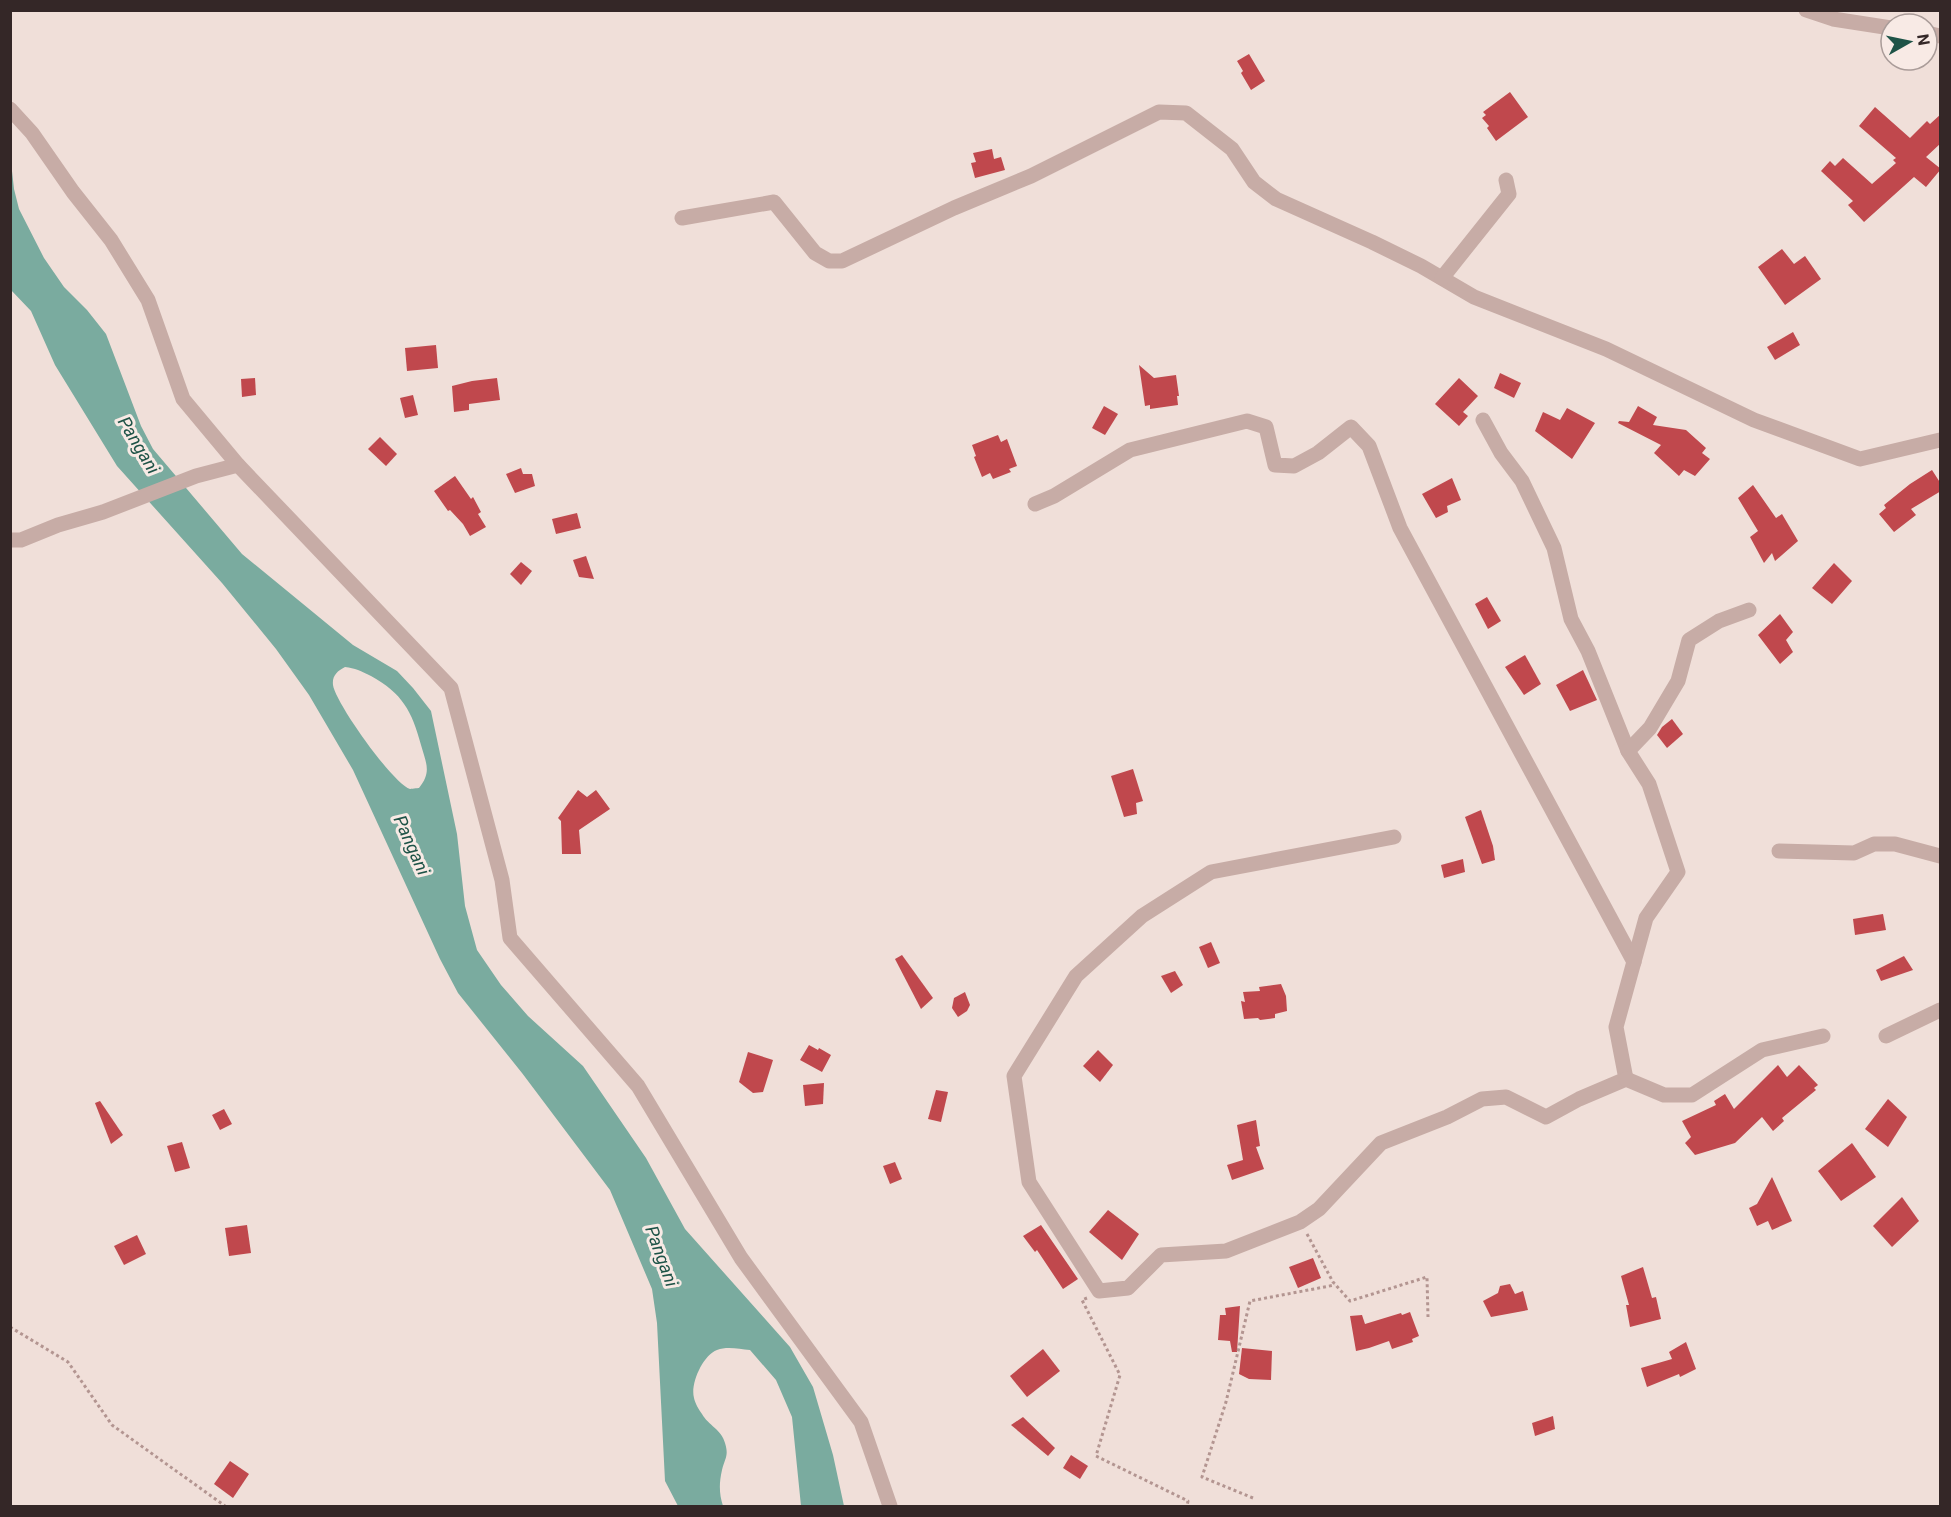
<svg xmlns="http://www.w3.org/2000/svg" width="1951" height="1517" viewBox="0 0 1951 1517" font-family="Roboto,sans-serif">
<rect width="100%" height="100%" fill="#f0dfd9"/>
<path fill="#7aab9f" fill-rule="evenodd" d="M10,153L14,189L19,209L44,258L64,287L87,310L106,334L141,426L153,449L242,554L353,645L397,671L413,688L431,711L457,834L465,906L477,950L501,985L528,1016L583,1066L646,1158L685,1229L790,1347L813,1387L833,1455L844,1506H801L792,1417L776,1380L750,1350C739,1349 727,1346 717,1350C703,1355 690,1384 694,1398C695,1403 699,1410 702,1414C708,1425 722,1430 725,1443C729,1456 725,1458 722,1470C719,1483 719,1494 723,1506H678L665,1481L657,1323L652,1289L610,1190L522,1073L458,993L440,959L353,770L309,695L276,649L222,583L117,466L55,365L31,311L11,290ZM345,667C355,668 361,671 371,676C402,693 412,711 421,745C426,763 432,772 419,788C418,788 410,789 410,789C393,784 335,702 333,685C332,676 337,671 345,667Z"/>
<g fill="#c0484d">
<path d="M1249,54L1265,81L1251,90L1241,73L1243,71L1237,61Z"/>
<path d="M1510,92L1528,117L1496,141L1487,128L1489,126L1482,118L1486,115L1483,112Z"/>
<path d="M1875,107L1910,138L1927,121L1930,124L1941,114V143L1926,157L1941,169L1926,187L1914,177L1864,222L1848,205L1853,201L1821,171L1830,161L1835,166L1843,158L1872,184L1896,163L1893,160L1896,158L1859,126Z"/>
<path d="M992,149L994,159L1001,157L1005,170L975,178L971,163L976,162L973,153Z"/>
<path d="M1782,249L1794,264L1805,256L1821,279L1785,305L1758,267Z"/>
<path d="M1793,332L1800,345L1775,360L1767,347Z"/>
<path d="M436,345L438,368L407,371L405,348Z"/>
<path d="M1139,365L1154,378L1176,375L1179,396H1177L1178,405L1150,409V405L1145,406Z"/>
<path d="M1500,373L1521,383L1514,398L1494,388Z"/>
<path d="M255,378L256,395L242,397L241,379Z"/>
<path d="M497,378L500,400L469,404V410L454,412L452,386L472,381Z"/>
<path d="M1459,378L1478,396L1463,412L1468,416L1459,426L1435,404Z"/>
<path d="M413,395L418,415L405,418L400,398Z"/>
<path d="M1104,406L1118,414L1105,435L1092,428Z"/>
<path d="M1638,406L1657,417L1653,425L1686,430L1706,448L1702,453L1710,459L1695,476L1684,470L1679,476L1654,453L1661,445L1618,423L1619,421L1629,422Z"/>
<path d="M1567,408L1595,423L1572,459L1535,431L1543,412L1560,420Z"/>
<path d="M998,435L1001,442L1007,439L1017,466L1009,469L1011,472L993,479L990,473L982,477L974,457L976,456L972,445Z"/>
<path d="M380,437L397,454L386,466L368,449Z"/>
<path d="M521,468L523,474H532L535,486L515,493L506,474Z"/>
<path d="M1932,470L1941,484V491L1911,509L1916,515L1894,532L1879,514L1886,508L1884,505L1910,484Z"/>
<path d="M455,476L471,499L473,497L481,512L478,514L486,527L470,536L463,524L450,510L448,511L434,491Z"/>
<path d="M1452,478L1461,500L1447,506L1448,512L1436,518L1422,494Z"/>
<path d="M1753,485L1776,518L1782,514L1798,541L1775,561L1772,553L1764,563L1750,537L1758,531L1738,498Z"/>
<path d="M577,513L581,528L556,534L552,519Z"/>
<path d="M586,556L594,579L579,577L573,560Z"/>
<path d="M521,562L532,571L521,585L510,574Z"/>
<path d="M1834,563L1852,581L1832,604L1812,588Z"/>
<path d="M1487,597L1501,621L1488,629L1475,604Z"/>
<path d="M1780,614L1793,632L1786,640L1793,652L1780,664L1758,635Z"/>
<path d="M1525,655L1541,684L1524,695L1505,667Z"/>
<path d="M1583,670L1597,700L1570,711L1556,685Z"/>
<path d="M1672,719L1683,734L1667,748L1657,735L1662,727Z"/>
<path d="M1133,769L1143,801L1136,803L1137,814L1124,817L1111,776Z"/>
<path d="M578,790L587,797L596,790L610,809L579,830L581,854H562L561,821L558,818Z"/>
<path d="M1481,810L1493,846L1495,860L1482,864L1465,817Z"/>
<path d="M1463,859L1465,872L1444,878L1441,865Z"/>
<path d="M1883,914L1886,930L1855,935L1853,919Z"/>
<path d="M1211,942L1220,963L1208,968L1199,947Z"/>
<path d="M902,955L933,998L921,1009L895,959Z"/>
<path d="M1904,956L1913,970L1881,981L1876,970Z"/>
<path d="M1175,971L1183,985L1171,993L1161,976Z"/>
<path d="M1281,984L1286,996L1287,1011L1275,1014V1018L1260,1020L1258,1018L1244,1019L1241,1001L1245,1002L1243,992L1260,991L1259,987Z"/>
<path d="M965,992L970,1005L967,1011L958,1017L952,1008L954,998Z"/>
<path d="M809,1045L818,1050L819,1048L831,1055L822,1072L800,1060Z"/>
<path d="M1098,1050L1113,1065L1100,1082L1083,1066Z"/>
<path d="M748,1052L773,1060L763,1092L753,1093L739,1082Z"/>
<path d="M1778,1065L1787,1077L1799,1065L1818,1085L1814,1088L1816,1090L1782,1118L1784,1121L1773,1131L1762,1117L1735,1143L1695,1155L1685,1143L1691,1137L1682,1121L1716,1105L1714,1101L1725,1094L1734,1109Z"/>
<path d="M824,1083L823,1104L805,1106L803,1085Z"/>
<path d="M936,1090L948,1092L941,1122L928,1119Z"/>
<path d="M1888,1099L1907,1117L1888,1147L1865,1129Z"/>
<path d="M100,1101L123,1135L111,1144L95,1103Z"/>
<path d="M224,1109L232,1124L220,1130L212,1115Z"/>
<path d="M1256,1120L1260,1146L1256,1147L1264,1169L1232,1180L1227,1165L1243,1160L1237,1125Z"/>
<path d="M182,1142L190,1168L175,1172L167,1146Z"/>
<path d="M1852,1143L1876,1177L1841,1201L1818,1171Z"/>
<path d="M895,1162L902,1179L890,1184L883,1166Z"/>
<path d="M1772,1177L1792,1221L1772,1230L1768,1221L1757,1226L1749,1208L1757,1204Z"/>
<path d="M1902,1197L1919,1221L1892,1247L1873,1226Z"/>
<path d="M1108,1210L1139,1234L1122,1260L1089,1232Z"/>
<path d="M247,1225L251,1253L229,1256L225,1228Z"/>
<path d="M1041,1225L1078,1279L1063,1289L1037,1250L1035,1252L1023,1236Z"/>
<path d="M137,1235L146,1254L124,1265L114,1246Z"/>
<path d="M1313,1258L1321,1278L1298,1288L1289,1267Z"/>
<path d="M1643,1267L1652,1298L1656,1297L1661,1319L1630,1327L1626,1305H1629L1621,1276Z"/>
<path d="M1510,1284L1515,1294L1523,1291L1528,1310L1491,1317L1483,1301L1498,1293L1500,1286Z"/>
<path d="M1240,1306L1237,1352H1232L1230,1341L1218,1340L1220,1315H1226L1225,1308Z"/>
<path d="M1410,1312L1419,1336L1412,1339L1413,1342L1392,1349L1389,1341L1369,1348L1356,1351L1350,1316L1362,1315L1365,1324L1401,1313L1402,1315Z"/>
<path d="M1686,1342L1696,1369L1680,1377L1679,1374L1647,1387L1641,1368L1672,1359L1669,1352Z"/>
<path d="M1242,1348L1272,1351L1271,1380L1249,1379L1239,1374Z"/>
<path d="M1043,1349L1060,1371L1027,1397L1010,1376Z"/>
<path d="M1553,1416L1555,1429L1535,1436L1532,1423Z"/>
<path d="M1023,1417L1055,1448L1048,1456L1011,1425Z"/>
<path d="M1071,1455L1088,1466L1080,1479L1063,1468Z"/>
<path d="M230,1461L249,1474L233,1498L214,1484Z"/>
</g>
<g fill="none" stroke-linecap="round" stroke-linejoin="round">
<g stroke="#b39591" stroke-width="3" stroke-dasharray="3 3" stroke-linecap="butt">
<path d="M1307,1234L1333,1282L1350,1301L1427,1277L1428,1317"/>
<path d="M1087,1298L1082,1300L1120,1375L1096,1456L1188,1501L1187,1506"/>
<path d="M10,1327L68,1362L112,1425L225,1506"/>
<path d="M1253,1498L1202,1477L1226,1402L1250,1301L1335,1285"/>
</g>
<g stroke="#c7aca6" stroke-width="15">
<path d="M1806,10L1833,19L1891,28"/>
<path d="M1927,33L1940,36"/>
<path d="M10,109L32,133L73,192L111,240L148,300L183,399L238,465L451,688L502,880L510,938L638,1086L741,1258L861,1422L890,1506"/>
<path d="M682,218L774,202L815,253L829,261H842L954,208L1031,176L1159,112L1186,113L1232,149L1254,182L1276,199L1372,242L1421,266L1474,297L1606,349L1754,420L1860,459L1940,440"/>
<path d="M1442,278L1509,194L1506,180"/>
<path d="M1483,420L1501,453L1522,481L1554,548L1571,619L1588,651L1628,751"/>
<path d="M1035,504L1054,496L1130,450L1247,421L1266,427L1275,465L1294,466L1318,453L1351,427L1369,446L1400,528L1634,962"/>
<path d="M10,540H21L58,525L103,512L196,476L238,465"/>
<path d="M1394,837L1211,872L1142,916L1076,976L1014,1076L1029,1182L1099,1291L1128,1288L1161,1255L1226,1251L1300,1222L1319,1209L1381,1143L1447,1117L1482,1099L1506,1097L1546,1117L1579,1099L1626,1079L1616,1027L1646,918L1678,872L1649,784L1628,751L1650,728L1678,681L1689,640L1719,621L1749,610"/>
<path d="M1779,851L1854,853L1874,844H1895L1940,856"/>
<path d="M1886,1036L1940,1010"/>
<path d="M1626,1079L1664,1095H1692L1762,1050L1823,1036"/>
</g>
</g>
<g text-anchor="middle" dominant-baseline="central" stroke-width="6" stroke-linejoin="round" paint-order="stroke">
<g font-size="18" font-style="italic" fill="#1e5347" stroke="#f8eae5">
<text transform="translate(139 445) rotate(59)">Pangani</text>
<text transform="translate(412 845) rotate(66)">Pangani</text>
<text transform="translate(662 1256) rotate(70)">Pangani</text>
</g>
</g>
<rect width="1951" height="1517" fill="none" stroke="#342727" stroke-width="24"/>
<g transform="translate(1909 42) rotate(81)"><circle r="28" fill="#f8eae5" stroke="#aa9c99" stroke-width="1.5"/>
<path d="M0-4.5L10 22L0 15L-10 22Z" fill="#1e5347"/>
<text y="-9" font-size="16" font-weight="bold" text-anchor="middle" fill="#342727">N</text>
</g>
</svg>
